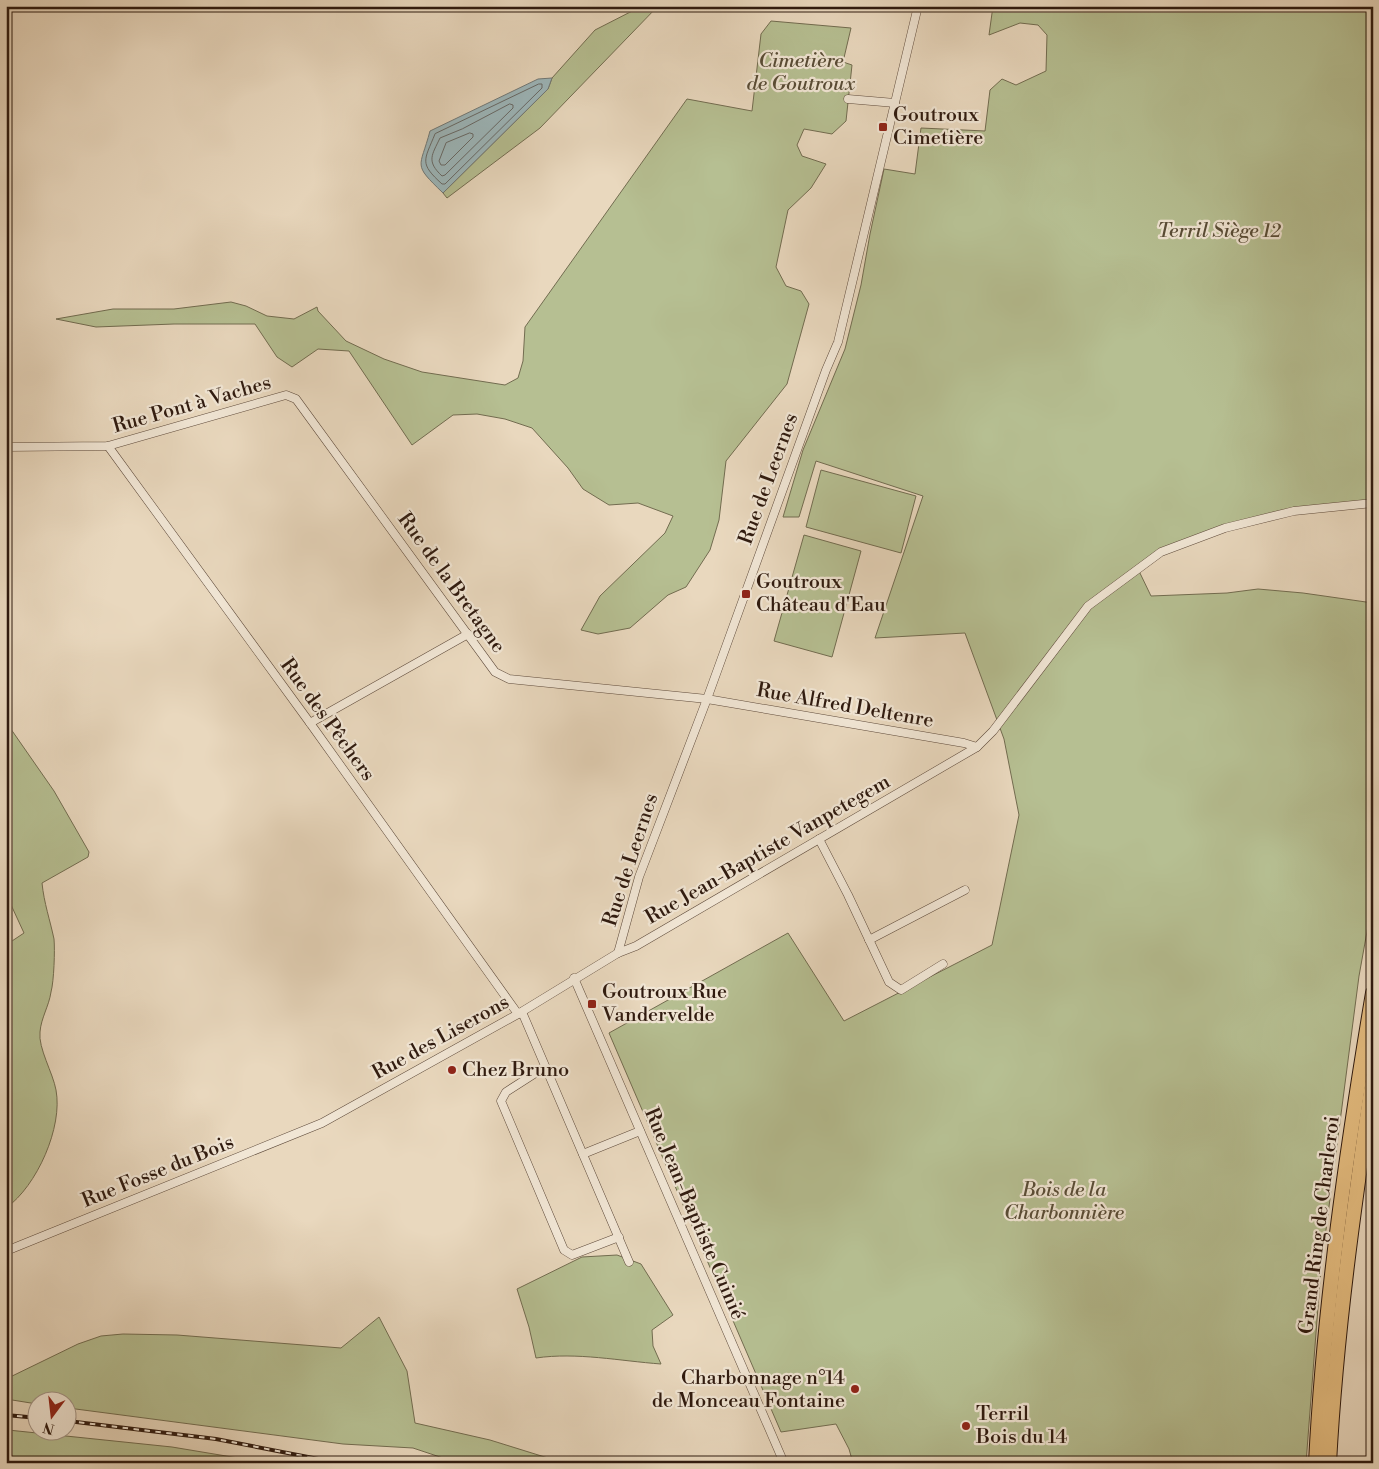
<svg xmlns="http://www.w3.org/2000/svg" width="1379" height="1469" viewBox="0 0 1379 1469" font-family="'Libre Bodoni',serif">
<rect width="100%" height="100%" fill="#e9d8be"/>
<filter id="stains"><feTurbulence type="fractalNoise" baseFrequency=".004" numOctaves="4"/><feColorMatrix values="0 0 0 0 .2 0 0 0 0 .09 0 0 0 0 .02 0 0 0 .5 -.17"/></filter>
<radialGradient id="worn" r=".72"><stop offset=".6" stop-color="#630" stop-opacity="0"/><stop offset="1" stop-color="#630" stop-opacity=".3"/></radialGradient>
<g fill="#b6bf92" stroke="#726c50">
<path d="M642,6H658L540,128L447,198L443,193L548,89L552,78L595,30Z"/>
<path d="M993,6H1373V503L1294,511L1225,528L1161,552L1138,569L1151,596L1227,593L1258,589L1303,593L1373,603V898L1359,976L1321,1268L1306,1463H853L849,1449L836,1424L781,1432L609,1033L788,933L844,1021L992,945L1019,815L1004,739L965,633L875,638L923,496L816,461L799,517H783L803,450L845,349L861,285L870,234L884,169L915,174L921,128L985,131L990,90L1002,79L1016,85L1046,71L1047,35L1038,25L1020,23L989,35Z"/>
<path d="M771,21L851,28L843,62L852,65L846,121L832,134L804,129L797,145L802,156L826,164L811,188L788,210L776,267L786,286L801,291L809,304L787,384L726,461L719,520L710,550L686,587L668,595L630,628L598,634L581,630L600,596L665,533L673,516L638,503L609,505L583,489L568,468L532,428L505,419L477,414L453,415L412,445L349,351L318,349L292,367L277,357L255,324H174L96,327L56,319L113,309H174L231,302L246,306L267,316L294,319L317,307L318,311L346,341L384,359L422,372L505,385L518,378L523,361L525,327L687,99L752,111L761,34Z"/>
<path d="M821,470L916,496L901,553L806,527Z"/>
<path d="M804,535L861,551L832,657L774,641Z"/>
<path d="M6,722L54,791L89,852L88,857L42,883C44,903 50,920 54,939C55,950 54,981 51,992C49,1006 41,1018 40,1032C38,1048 53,1073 56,1090C63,1127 37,1186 6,1208V945L24,933L6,894Z"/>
<path d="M617,1255L641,1264L673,1315L652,1330L653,1346L661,1364C620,1361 577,1352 536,1358L529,1327L517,1289L582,1257Z"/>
<path d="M379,1317L407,1371L415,1423L490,1440L564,1463H458L413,1448L343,1444L68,1408V1402H38L37,1404L6,1399V1379L78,1344L101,1336L123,1334L177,1335L341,1348Z"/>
<path d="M8,1430L172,1447L268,1463H13Z"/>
</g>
<path fill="#9cb7bc" stroke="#707877" d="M552,78L548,89L443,193C412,163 420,169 430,131L538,79Z"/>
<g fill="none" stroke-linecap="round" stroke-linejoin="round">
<g stroke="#666866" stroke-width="1">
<path d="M539,84H542V88L445,184H442C419,163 424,161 435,134Z"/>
<path d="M510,104L513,105V108L445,175L442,176C426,161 432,155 440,138L462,129Z"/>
<path d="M470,133L473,134V137L445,165H441L439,161L446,143Z"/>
</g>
<defs>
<g id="minor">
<path d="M848,99L895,103"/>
<path d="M108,446L310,723L518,1014"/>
<path d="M6,447L108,446L286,395L296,399L495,672L509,679L707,699L964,743L977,747"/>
<path d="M310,723L468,634"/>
<path d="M819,839L848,895L889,982L901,990L943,964"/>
<path d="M869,940L965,890"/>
<path d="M618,953L639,877L707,699L826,370L838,342L918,6"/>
<path d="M574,978L784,1463"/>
<path d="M522,1012L629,1262"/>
<path d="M545,1067L506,1092L501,1101L564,1250L572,1255L619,1237"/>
<path d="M583,1154L640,1131"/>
<path d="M6,1251L322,1123L518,1014L618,953L636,946L977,747L993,731L1088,606L1161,552L1225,528L1294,511L1373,503"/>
</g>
<g id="motorway">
<path d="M1316,1463C1324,1306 1347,1148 1373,993"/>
<path d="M1329,1463C1336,1333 1354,1205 1373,1077"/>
</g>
</defs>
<use href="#minor" stroke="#5e4a3b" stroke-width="9"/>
<use href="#motorway" stroke="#2f1a0f" stroke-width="16"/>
<use href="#minor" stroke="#f1e6d5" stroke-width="8"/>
<use href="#motorway" stroke="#e4bc7f" stroke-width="14"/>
<defs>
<g id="rail">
<path d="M6,1415L38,1418"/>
<path d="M68,1421L216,1439L339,1463"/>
</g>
</defs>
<use href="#rail" stroke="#2f1a0f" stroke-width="4"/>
<use href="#rail" stroke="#f1e6d5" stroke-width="2" stroke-dasharray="5.5" stroke-linecap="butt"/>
</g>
<g fill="#8f2418" stroke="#f1e6d5" stroke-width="2">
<rect x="878" y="122" width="10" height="10" rx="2.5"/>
<rect x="741" y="589" width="10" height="10" rx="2.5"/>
<rect x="587" y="999" width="10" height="10" rx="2.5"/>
<circle cx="452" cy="1070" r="5"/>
<circle cx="855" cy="1389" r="5"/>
<circle cx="966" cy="1426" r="5"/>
</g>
<g text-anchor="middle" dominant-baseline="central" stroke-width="4.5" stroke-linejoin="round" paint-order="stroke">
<g font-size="20" font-style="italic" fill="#584c36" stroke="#f1e6d5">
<text x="801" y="61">Cimetière<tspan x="801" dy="23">de Goutroux</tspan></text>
<text x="1219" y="231">Terril Siège 12</text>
<text x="1064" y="1190">Bois de la<tspan x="1064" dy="23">Charbonnière</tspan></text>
</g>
<g font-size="20" fill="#2f1a0f" stroke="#f1e6d5" text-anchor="start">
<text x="893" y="115">Goutroux<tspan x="893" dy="23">Cimetière</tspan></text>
<text x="756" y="582">Goutroux<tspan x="756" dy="23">Château d'Eau</tspan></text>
<text x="602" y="992">Goutroux Rue<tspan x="602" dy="23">Vandervelde</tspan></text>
<text x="462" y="1070">Chez Bruno</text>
<text x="845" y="1378" text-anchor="end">Charbonnage n°14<tspan x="845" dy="23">de Monceau Fontaine</tspan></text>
<text x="976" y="1414">Terril<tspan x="976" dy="23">Bois du 14</tspan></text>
</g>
<g font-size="20" fill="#2f1a0f" stroke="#f1e6d5">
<text transform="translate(192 405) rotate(-16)">Rue Pont à Vaches</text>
<text transform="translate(769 479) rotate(-70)">Rue de Leernes</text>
<text transform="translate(451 583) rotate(54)">Rue de la Bretagne</text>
<text transform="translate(845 706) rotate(10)">Rue Alfred Deltenre</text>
<text transform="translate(327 720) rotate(54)">Rue des Pêchers</text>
<text transform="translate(768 850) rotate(-30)">Rue Jean-Baptiste Vanpetegem</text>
<text transform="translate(631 860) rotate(-72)">Rue de Leernes</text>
<text transform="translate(441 1038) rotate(-29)">Rue des Liserons</text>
<text transform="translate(158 1172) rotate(-22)">Rue Fosse du Bois</text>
<text transform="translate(694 1214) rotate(67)">Rue Jean-Baptiste Cuinié</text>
<text transform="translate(1320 1225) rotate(-83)">Grand Ring de Charleroi</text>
</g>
</g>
<rect width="1379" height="1469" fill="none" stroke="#e9d8be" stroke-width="25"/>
<rect x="8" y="8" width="1364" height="1454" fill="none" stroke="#2f1a0f" stroke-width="2.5"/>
<rect x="12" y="12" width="1354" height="1444" fill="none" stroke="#2f1a0f"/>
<g transform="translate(52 1416) rotate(195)"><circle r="24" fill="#f1e6d5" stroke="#a39486"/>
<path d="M0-4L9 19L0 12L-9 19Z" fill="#8f2418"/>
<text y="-8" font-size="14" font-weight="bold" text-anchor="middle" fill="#2f1a0f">N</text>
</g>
<rect width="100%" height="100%" filter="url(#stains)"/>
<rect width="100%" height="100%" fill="url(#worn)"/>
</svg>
